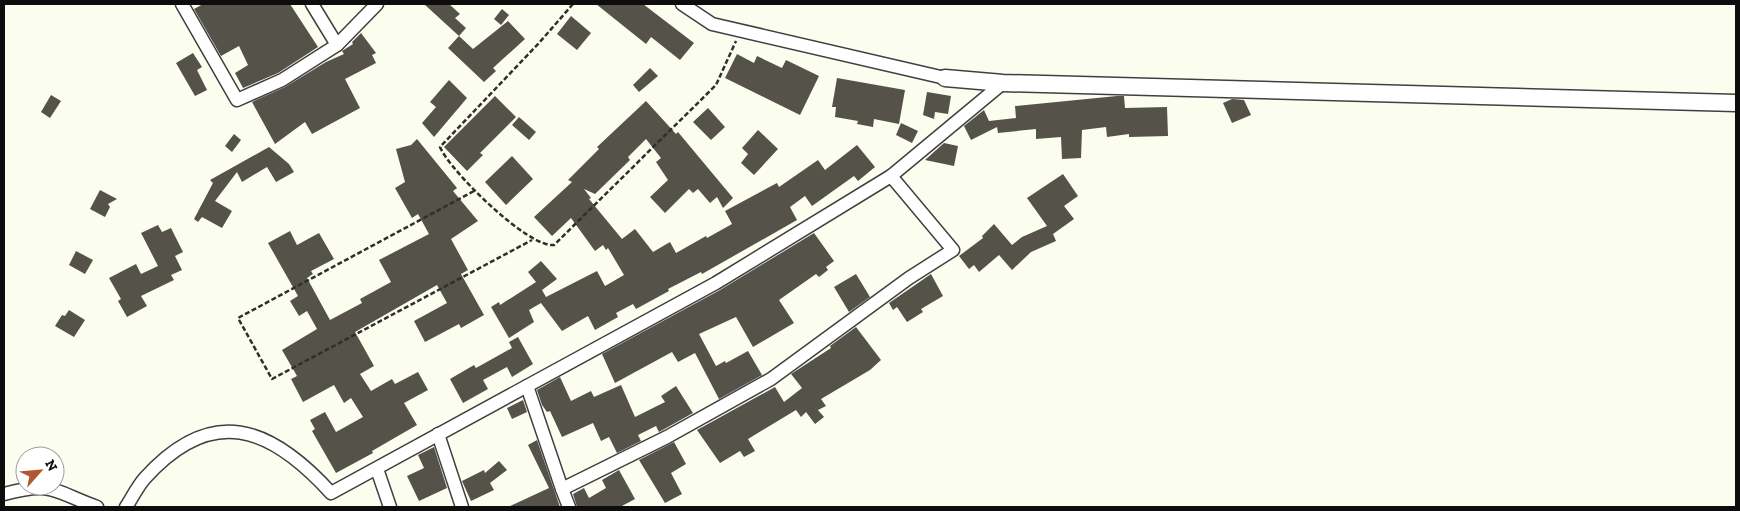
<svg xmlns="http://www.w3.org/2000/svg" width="1740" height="511" viewBox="0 0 1740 511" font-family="'Zilla Slab',serif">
<rect width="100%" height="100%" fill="#fbfeef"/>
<g fill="#55524a">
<path d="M203,4H290L318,47L278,73L243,88L235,73L248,65L239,46L221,56L194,9Z"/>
<path d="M424,4H449L460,14L455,18L466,28L459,36Z"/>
<path d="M596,4H643L694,43L680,60L651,37L646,44Z"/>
<path d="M502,9L509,15L501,25L494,19Z"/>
<path d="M571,16L591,33L577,50L557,34Z"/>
<path d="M508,21L525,39L493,68L496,71L484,82L448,48L459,36L473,49Z"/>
<path d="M361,33L376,53L372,55L376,63L345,79L360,108L312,134L305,122L275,144L252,102L285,87L326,62L344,54L342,51L353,44L352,42Z"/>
<path d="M193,53L202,67L197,70L207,90L195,96L176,63Z"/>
<path d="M737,54L754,63L757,56L782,68L786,60L819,76L800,115L725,78Z"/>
<path d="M650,68L658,76L639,92L633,85Z"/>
<path d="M837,78L905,90L899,124L874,119L873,127L857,124L858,121L835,117L836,107H832Z"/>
<path d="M449,80L467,98L434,137L422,123L436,107L430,102Z"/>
<path d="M927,92L951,96L948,114L935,112L934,119L923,115Z"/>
<path d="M51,95L61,101L50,118L41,112Z"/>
<path d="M495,96L516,117L480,153L483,155L467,171L444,147Z"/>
<path d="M1117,96H1124L1125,108L1167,107L1168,136L1129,137V134L1107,137L1106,127L1082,130L1081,158L1062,159L1061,137L1036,139V129L998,133L997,127L971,140L964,126L984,110L989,121L1016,118L1015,106Z"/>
<path d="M1232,99L1244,100L1251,115L1232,123L1223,103Z"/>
<path d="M646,101L676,134L678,132L733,198L723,208L717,197L710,203L698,189L693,193L689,189L665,213L650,197L668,180L656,162L661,158L646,139L628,157L630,160L595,194L584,189L591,198L589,199L622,239L635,229L653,252L670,242L676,253L706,236L707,238L732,224L725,211L777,183L779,187L818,160L825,170L857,145L875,167L858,181L854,176L812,206L805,196L790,207L797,220L702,274L701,272L668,289L669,291L636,309L633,304L616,313L618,317L595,330L588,316L562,331L541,303L529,310L534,322L509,338L491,307L499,302L500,305L536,282L528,272L541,261L557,279L542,290L546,297L597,271L605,286L624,275L608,248L606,250L603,245L595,251L571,218L552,236L534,217L572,182L568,180L599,149L597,147Z"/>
<path d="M708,108L725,127L711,140L693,122Z"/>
<path d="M519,117L536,132L529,140L512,125Z"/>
<path d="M901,123L918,131L912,143L896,135Z"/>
<path d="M758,130L778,149L754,175L741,163L748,154L742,148Z"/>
<path d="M234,134L241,140L232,152L225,146Z"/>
<path d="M417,139L457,188L453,191L478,221L451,239L468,270L461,274L484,315L461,328L459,324L425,342L414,321L447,303L437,285L355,332L374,366L360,374L371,391L392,379L395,384L418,372L428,390L404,403L417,425L372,451L373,453L336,473L312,431L315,429L310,420L325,412L336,432L363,417L351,398L344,403L334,385L303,402L291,379L297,376L282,350L317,329L307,311L299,316L290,301L298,296L268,243L290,231L297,245L319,233L334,259L311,271L313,274L307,278L330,320L362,303L360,299L391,282L379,260L429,234L418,214L412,218L395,188L405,182L396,149L411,145Z"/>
<path d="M944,143L958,146L954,166L925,160Z"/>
<path d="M269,147L289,164L294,172L276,182L267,167L242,182L237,172L215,201L232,211L222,228L202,217L198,222L194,219L213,183L210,180Z"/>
<path d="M512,156L533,179L506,205L485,182Z"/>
<path d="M1063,174L1078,196L1064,206L1074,219L1053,234L1056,241L1031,252L1012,270L999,255L979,272L974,265L969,269L959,256L983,238L982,236L994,224L1012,245L1022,237L1047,226L1027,198Z"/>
<path d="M100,190L117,199L108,204L110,207L105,217L90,209Z"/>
<path d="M158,225L162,232L171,228L183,252L175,256L182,270L171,275L174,280L141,296L147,306L127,317L118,301L121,299L109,278L136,264L141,274L158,266L141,233Z"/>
<path d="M814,233L834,261L826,267L828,270L819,277L816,274L779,300L794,323L753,347L736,317L699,334L716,366L725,361L726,363L748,351L762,375L719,399L695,353L678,362L672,352L615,383L602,354L720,290Z"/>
<path d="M76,251L93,260L85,274L69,265Z"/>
<path d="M856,274L870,297L849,312L834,287Z"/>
<path d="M931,274L943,296L921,309L923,312L907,322L897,307L893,310L889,303Z"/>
<path d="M69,310L85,320L74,337L55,326L62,315L65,316Z"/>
<path d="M856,327L881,360L870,370L821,399L826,406L818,410L824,417L815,424L806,412L801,417L796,410L748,439L755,451L744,457L740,451L720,463L697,430L775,387L784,402L802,388L791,374L831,348L830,346Z"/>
<path d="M518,337L533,364L512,377L507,367L483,380L488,389L463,403L450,379L474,365L476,368L512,348L509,342Z"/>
<path d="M560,377L571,401L591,391L594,397L621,385L635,417L665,402L661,396L676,386L693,413L659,432L656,426L638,435L641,441L617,453L609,437L601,441L593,423L562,437L550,411L547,412L542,405L537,390Z"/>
<path d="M523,400L527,412L512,419L507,408Z"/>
<path d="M537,440L560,507H508L549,488L528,445Z"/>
<path d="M674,442L686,464L671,473L682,494L665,503L639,460Z"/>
<path d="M434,447L447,488L419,501L407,476L424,468L418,455Z"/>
<path d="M499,461L507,470L490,483L494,490L471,501L462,481L484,470L485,473Z"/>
<path d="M619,470L635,499L620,507H577L573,494L584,488L589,498L606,488L602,480Z"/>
</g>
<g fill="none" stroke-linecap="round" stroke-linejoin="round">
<defs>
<g id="minor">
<path d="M182,4L237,100L282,80L337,45L312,4"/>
<path d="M682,4L712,24L945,78"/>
<path d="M337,45L377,4"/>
<path d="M527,386L562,489L667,437L771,379L909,278L953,250L891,176"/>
<path d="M438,434L462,507"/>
<path d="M377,469L390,507"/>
<path d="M562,489L569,507"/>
<path d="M4,494C53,481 53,491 97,507"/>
<path d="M126,507C132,498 137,487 145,478C212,404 270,426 331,493L716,283L891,176L1003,83"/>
</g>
<path id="tertiary" d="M945,78L1003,83L1736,103"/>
</defs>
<use href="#minor" stroke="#404040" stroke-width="15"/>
<use href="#tertiary" stroke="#404040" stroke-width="19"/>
<g stroke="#2f2f2f" stroke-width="2.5" stroke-dasharray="5 2.5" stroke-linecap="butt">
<path d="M573,4L539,43L440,147C450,171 528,248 554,245L716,85L736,41"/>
<path d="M474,191L238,318L272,379L532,240"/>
</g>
<use href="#minor" stroke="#fff" stroke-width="12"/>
<use href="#tertiary" stroke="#fff" stroke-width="16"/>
</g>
<rect width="1740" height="511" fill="none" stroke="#0d0d0d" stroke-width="10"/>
<g transform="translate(40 471) rotate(63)"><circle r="24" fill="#ffffff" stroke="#9e9e9e"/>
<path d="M0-4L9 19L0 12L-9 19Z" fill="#b25830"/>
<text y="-8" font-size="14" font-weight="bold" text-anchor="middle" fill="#0d0d0d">N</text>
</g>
</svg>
